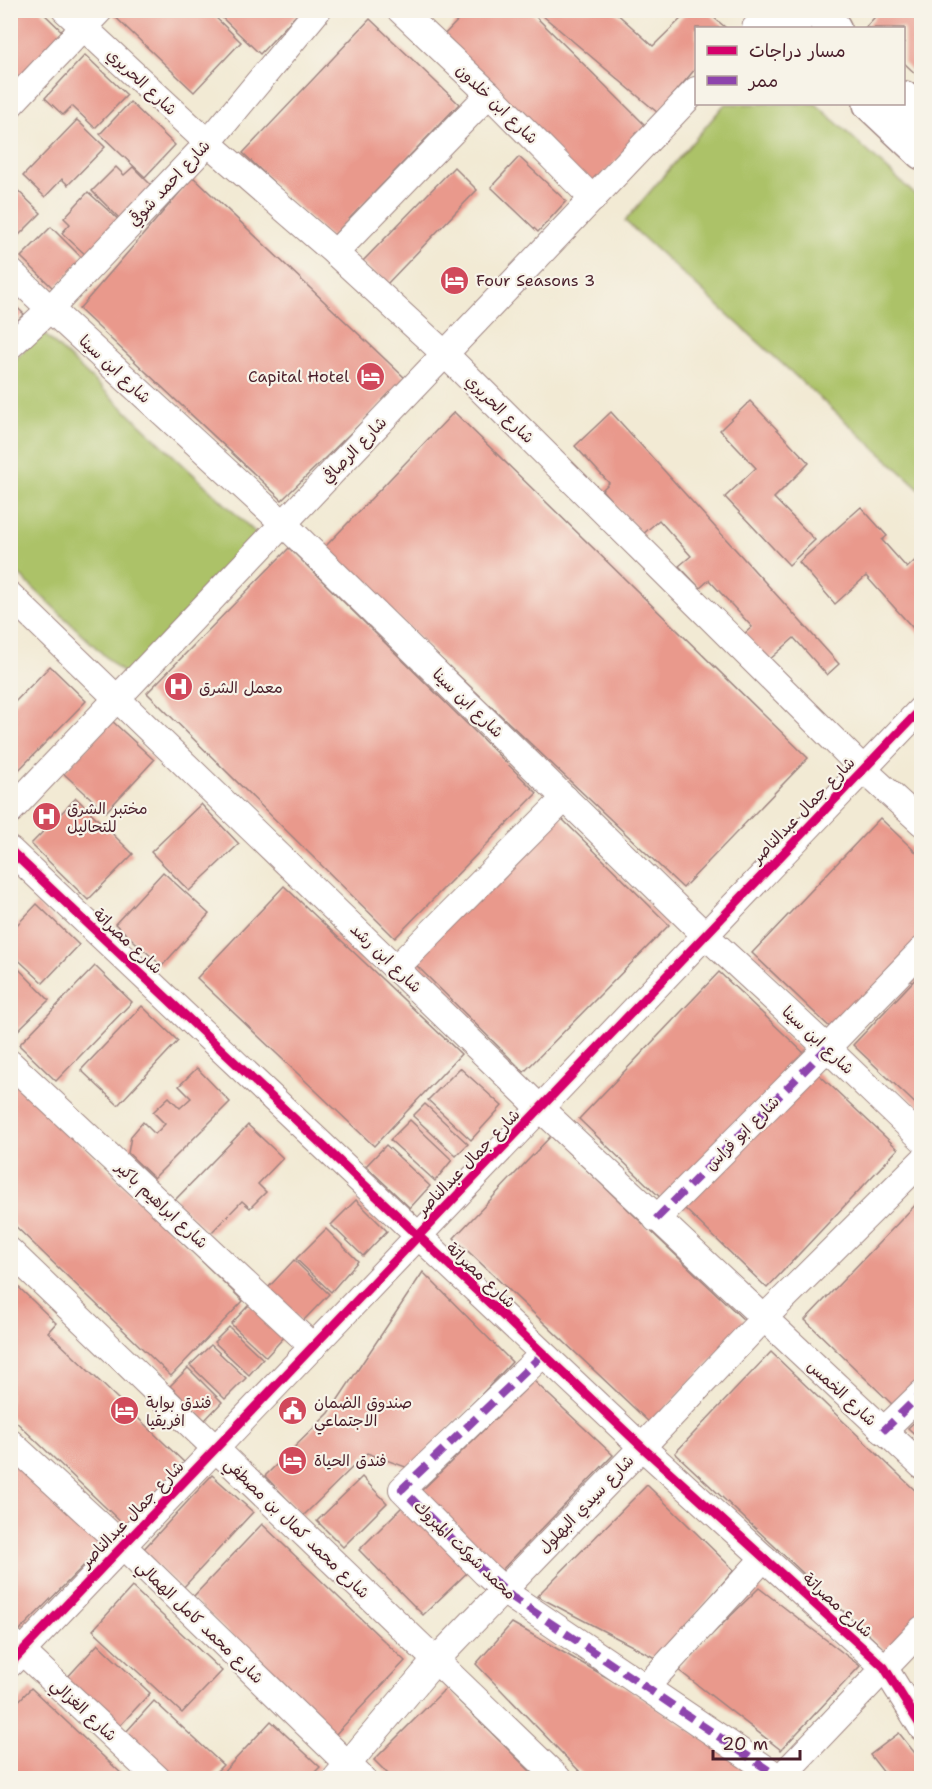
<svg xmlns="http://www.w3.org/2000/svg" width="932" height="1789" viewBox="0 0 932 1789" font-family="'Shantell Sans','Playpen Sans Arabic',sans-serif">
<rect width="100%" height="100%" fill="#f7f3e8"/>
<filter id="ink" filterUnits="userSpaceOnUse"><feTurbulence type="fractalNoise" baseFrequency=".0167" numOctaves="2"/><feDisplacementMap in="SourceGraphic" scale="12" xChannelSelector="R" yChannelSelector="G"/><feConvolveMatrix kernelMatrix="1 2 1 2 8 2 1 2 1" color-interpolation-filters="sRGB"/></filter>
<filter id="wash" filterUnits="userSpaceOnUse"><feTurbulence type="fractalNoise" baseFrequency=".008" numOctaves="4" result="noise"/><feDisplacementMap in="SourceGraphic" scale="24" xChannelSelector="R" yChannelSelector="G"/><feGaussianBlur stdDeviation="1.35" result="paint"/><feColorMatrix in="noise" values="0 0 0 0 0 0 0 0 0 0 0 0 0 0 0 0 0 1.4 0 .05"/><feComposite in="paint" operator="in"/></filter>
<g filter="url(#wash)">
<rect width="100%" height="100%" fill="#f2ead4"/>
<g fill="#acc267" stroke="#7b7049" stroke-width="1.5">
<path d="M725,104H816L921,200V490L625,221Z"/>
<path d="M42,332L258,535L126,676L11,567L10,365Z"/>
</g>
<g id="blocks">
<g fill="#e9998c">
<path d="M10,10H40L68,37L10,98Z"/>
<path d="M108,10H208L241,42L194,92Z"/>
<path d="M214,10H301L260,54Z"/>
<path d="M468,10H529L649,129L591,187L441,38Z"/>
<path d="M536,10H613L653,46L690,10H705L726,28H696V68L658,113Z"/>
<path d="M881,10H922V80L904,63V28H865Z"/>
<path d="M370,19L459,104L331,238L243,153Z"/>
<path d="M85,55L127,95L95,128L72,106L63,115L45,98Z"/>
<path d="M130,102L175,145L145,177L100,134Z"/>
<path d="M77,120L105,147L68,185L62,179L45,197L23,176Z"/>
<path d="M519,157L566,201L538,232L491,187Z"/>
<path d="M116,167L124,175L133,167L159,193L126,225L92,191Z"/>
<path d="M454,167L477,190L386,285L362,262Z"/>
<path d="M193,177L406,379L282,500L79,309Z"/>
<path d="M10,183L41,213L10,244Z"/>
<path d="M88,192L121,222L88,257L62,233L70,224L64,218Z"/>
<path d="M51,227L83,259L54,289L21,257Z"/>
<path d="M10,301L24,314L10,328Z"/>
<path d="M750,401L809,463L774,498L815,540L789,565L725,497L756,468L720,430Z"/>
<path d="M454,412L808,758L683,888L324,548Z"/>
<path d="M611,412L839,664L827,675L794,638L768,661L744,634L752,627L709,580L700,588L679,566L691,556L659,520L642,535L602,490L609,483L575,446Z"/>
<path d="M861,507L887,536L882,540L907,568L922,554V638L866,576L835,604L799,562Z"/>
<path d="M289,548L537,793L395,938L147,693Z"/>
<path d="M50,666L86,701L10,779V707Z"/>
<path d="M111,720L154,760L106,812L63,773Z"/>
<path d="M76,798L133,854L88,900L31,844Z"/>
<path d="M201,804L239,844L189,891L151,852Z"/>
<path d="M555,812L669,925L524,1072L410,959Z"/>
<path d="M880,818L922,858V945L837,1034L752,953Z"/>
<path d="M163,872L209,914L162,966L115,924Z"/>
<path d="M284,886L461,1054L374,1146L197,978Z"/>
<path d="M37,904L79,945L43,983L10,952V932Z"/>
<path d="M10,960L49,1000L10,1038Z"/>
<path d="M95,966L132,1002L56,1081L19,1045Z"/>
<path d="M719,972L805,1054L665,1202L579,1119Z"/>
<path d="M922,972V1110L853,1045Z"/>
<path d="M142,1006L178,1041L118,1105L81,1070Z"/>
<path d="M811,1067L898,1149L767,1288L681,1205Z"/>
<path d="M197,1068L230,1102L154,1178L128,1153L131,1136L143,1122L155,1134L165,1124L153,1112L169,1097L180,1108L191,1098L179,1086Z"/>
<path d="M460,1068L502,1106L471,1140L428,1100Z"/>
<path d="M10,1076L243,1301L171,1376L10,1221Z"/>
<path d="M425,1104L468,1144L456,1156L413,1116Z"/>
<path d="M410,1120L452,1160L435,1181L390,1140Z"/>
<path d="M248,1125L283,1158L258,1184L266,1192L250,1208L242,1201L210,1234L175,1200Z"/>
<path d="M551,1136L747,1323L651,1424L454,1238Z"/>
<path d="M386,1145L430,1186L410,1208L366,1166Z"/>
<path d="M922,1198V1379L895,1407L805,1320Z"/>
<path d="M356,1200L387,1231L363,1256L331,1225Z"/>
<path d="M326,1229L358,1261L331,1292L296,1259Z"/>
<path d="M294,1260L329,1294L302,1322L267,1289Z"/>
<path d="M423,1272L512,1362L411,1469L367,1453L303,1516L265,1476L329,1413Z"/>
<path d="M10,1279L56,1323L48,1332L187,1465L127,1528L10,1416Z"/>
<path d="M252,1305L286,1335L266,1357L231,1324L248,1306Z"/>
<path d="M229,1327L263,1359L249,1375L214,1342Z"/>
<path d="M211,1345L246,1378L225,1399L190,1365Z"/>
<path d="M771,1352L922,1497V1615L886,1651L675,1453Z"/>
<path d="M188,1368L222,1402L205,1420L170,1386Z"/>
<path d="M534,1381L613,1455L498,1574L414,1498Z"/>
<path d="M922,1415V1441L908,1428Z"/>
<path d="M10,1457L104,1545L19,1631L10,1622Z"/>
<path d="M212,1475L253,1512L182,1589L141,1552Z"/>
<path d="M362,1477L387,1503L343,1547L317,1521Z"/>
<path d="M647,1485L734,1570L657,1659L537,1596Z"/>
<path d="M408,1501L473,1567L423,1615L359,1550Z"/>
<path d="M262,1524L405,1661L335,1735L192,1598Z"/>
<path d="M132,1587L222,1671L182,1713L93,1630Z"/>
<path d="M759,1588L860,1666L781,1750L677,1669Z"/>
<path d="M512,1623L636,1694L755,1773L750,1778H586L476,1664Z"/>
<path d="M98,1644L150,1693L116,1730L64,1681Z"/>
<path d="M31,1688L126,1778H10V1710Z"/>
<path d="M446,1688L537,1778H392L374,1760Z"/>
<path d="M154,1701L223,1765L210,1778H175L126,1732Z"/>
<path d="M271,1721L320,1767L309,1778H218Z"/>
<path d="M899,1733L922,1762V1778H888L870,1755Z"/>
</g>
</g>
</g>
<g filter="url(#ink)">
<use href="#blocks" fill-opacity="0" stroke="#9e8480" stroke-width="1.5"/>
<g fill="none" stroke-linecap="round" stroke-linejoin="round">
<defs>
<g id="minor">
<path d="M65,10L208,143L335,253L445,354L863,769L922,823"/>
<path d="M400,10L489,94L593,199"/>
<path d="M755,28L772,10"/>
<path d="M10,105L100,10"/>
<path d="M335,253L489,94"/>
<path d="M10,271L50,309L284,524L705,935L827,1048L922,1139"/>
<path d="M10,346L50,309L208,143L318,10"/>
<path d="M10,595L540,1108L922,1466"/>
<path d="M10,811L696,90"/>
<path d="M10,850L642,1447L884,1667L922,1728"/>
<path d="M396,968L565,798"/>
<path d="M10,1063L313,1347"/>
<path d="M656,1219L827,1048L922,950"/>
<path d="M10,1251L558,1778"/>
<path d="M543,1354L402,1489L485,1573L512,1597L780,1778"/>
<path d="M883,1431L922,1393"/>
<path d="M10,1442L123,1546L362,1778"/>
<path d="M11,1641L157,1778"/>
<path d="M10,1664L922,708"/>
<path d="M646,1687L764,1558"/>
<path d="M336,1778L435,1661L642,1447L763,1319L922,1161"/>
<path d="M780,1778L922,1629"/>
</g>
<g id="secondary">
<path d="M775,10L794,28"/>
<path d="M816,10L834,28"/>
<path d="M904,98L922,116"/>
<path d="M870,104L922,153"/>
</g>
</defs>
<use href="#minor" stroke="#9e8480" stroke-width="28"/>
<use href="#secondary" stroke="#9e8480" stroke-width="36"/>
<use href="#minor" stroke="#fff" stroke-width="26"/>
<use href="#secondary" stroke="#fff" stroke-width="33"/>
<g stroke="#8e44ad" stroke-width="8" stroke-dasharray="15 8" stroke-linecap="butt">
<path d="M656,1219L827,1048"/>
<path d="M543,1354L402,1489L485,1573L512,1597L780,1778"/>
<path d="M883,1431L922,1393"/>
</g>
<defs>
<g id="cycleway">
<path d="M10,850L642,1447L884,1667L922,1728"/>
<path d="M10,1664L922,708"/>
</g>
</defs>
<use href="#cycleway" stroke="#f7f3e8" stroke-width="13"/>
<use href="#cycleway" stroke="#d6006c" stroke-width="9"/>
</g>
</g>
<defs>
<symbol id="hotel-disc" viewBox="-11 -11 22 22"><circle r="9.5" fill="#d1495b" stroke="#f7f3e8"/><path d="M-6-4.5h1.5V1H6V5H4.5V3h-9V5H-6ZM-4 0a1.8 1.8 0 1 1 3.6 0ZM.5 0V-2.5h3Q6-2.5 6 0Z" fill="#fff"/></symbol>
<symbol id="hospital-disc" viewBox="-11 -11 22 22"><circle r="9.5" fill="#d1495b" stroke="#f7f3e8"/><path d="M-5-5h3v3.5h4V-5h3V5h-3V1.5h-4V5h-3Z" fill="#fff"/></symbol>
<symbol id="civic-disc" viewBox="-11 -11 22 22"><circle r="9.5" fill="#d1495b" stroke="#f7f3e8"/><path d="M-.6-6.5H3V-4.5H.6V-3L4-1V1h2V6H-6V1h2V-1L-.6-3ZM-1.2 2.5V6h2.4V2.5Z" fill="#fff"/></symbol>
</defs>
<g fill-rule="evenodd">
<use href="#hotel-disc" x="438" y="264" width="33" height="33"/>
<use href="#hotel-disc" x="354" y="360" width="33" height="33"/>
<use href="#hospital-disc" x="162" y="670" width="33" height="33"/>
<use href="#hospital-disc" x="30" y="800" width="33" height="33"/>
<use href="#hotel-disc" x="108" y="1394" width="33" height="33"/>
<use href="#civic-disc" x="276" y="1394" width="33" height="33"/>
<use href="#hotel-disc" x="276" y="1444" width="33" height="33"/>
</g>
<g text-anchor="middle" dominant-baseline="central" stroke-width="4.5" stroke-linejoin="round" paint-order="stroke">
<g font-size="16" fill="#4a1f2b" stroke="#f7f3e8">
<text transform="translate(142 82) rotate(43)">شارع الحريري</text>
<text transform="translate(497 104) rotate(44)">شارع ابن خلدون</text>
<text transform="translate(169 183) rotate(-47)">شارع احمد شوقي</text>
<text transform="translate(115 369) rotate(43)">شارع ابن سينا</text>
<text transform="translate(500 409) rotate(45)">شارع الحريري</text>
<text transform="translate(354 450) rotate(-46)">شارع الرصافي</text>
<text transform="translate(468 703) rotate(44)">شارع ابن سينا</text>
<text transform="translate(803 810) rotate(-46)">شارع جمال عبدالناصر</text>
<text transform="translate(128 941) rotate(43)">شارع مصراتة</text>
<text transform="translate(386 958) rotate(44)">شارع ابن رشد</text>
<text transform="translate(818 1040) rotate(43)">شارع ابن سينا</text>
<text transform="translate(742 1133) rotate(-45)">شارع ابو فراس</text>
<text transform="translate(468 1162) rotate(-46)">شارع جمال عبدالناصر</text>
<text transform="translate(162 1205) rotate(43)">شارع ابراهيم باكير</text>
<text transform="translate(481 1275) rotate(43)">شارع مصراتة</text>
<text transform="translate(842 1393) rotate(43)">شارع الخمس</text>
<text transform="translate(586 1504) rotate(-46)">شارع سيدي البهلول</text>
<text transform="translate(132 1514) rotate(-46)">شارع جمال عبدالناصر</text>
<text transform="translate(297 1528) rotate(44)">شارع محمد كمال بن مصطفي</text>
<text transform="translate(465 1550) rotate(44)">محمد شوكت المبروك</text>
<text transform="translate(838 1605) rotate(42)">شارع مصراتة</text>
<text transform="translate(200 1622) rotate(44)">شارع محمد كامل الهمالي</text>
<text transform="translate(84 1710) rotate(43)">شارع الغزالي</text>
</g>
<g font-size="16" fill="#4a1f2b" stroke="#f7f3e8" text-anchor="start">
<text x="476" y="280">Four Seasons 3</text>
<text x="349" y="376" text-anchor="end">Capital Hotel</text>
<text x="199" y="687">معمل الشرق</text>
<text x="67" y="808">مختبر الشرق<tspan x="67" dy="18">للتحاليل</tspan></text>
<text x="146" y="1402">فندق بوابة<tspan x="146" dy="18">افريقيا</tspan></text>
<text x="314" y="1402">صندوق الضمان<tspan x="314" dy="18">الاجتماعي</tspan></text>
<text x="314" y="1460">فندق الحياة</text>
</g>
</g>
<rect width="932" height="1789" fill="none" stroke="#f7f3e8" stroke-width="36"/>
<rect x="695" y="27" width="210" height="78" fill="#f7f3e8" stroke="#b29e9c" stroke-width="1.5"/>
<rect x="707" y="46" width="30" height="9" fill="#d6006c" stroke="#b29e9c" stroke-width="1.5"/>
<text x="749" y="57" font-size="18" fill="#4a1f2b">مسار دراجات</text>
<rect x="707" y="76" width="30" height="9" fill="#8e44ad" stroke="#b29e9c" stroke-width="1.5"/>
<text x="749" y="87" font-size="18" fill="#4a1f2b">ممر</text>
<path d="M713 1750v9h87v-9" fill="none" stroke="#4a1f2b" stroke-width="3"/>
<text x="722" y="1750" font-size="18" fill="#4a1f2b" stroke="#f7f3e8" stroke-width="4.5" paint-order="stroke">20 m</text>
</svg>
